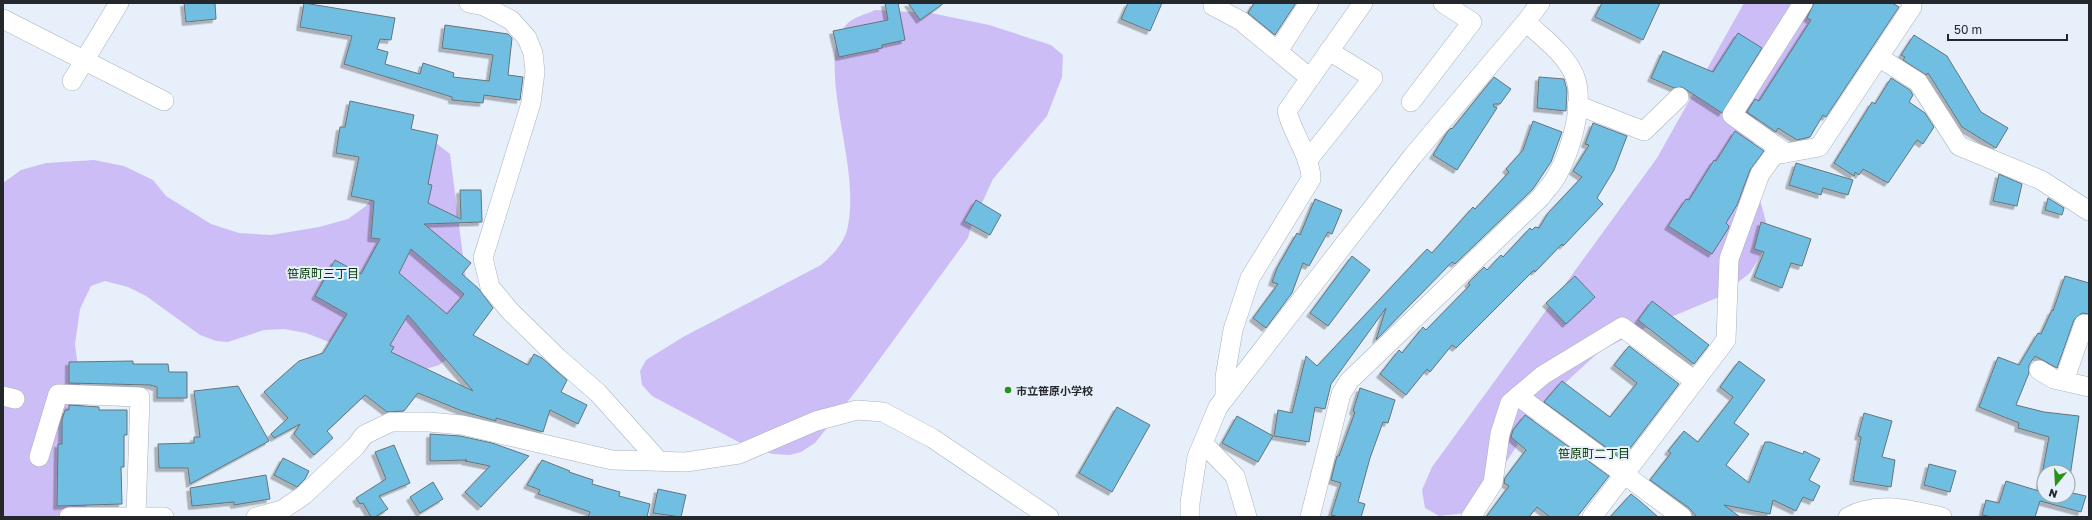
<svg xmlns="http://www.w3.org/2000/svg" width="2092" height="520" viewBox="0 0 2092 520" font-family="'Golos Text','Noto Sans JP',sans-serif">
<defs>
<filter id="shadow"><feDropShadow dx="-3.5" dy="3.5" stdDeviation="0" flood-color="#0004"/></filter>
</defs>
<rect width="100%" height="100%" fill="#e7f0fa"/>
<g fill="#cdbdf7">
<path d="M1744,3H1835L1757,119L1751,166L1766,222L1762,253L1750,273L1719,297L1647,327L1600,351L1564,384L1531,424L1486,493L1466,513L1439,516L1425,508L1422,490L1432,467L1657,158Z"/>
<path d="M875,10L931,13L989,25L1051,45L1063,55L1062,77L1047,116L993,179L971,227L968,238L863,382L815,443L801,452L790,455L773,454L748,447L652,396L642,385L640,371L646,360L683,337L821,265C833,255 845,242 848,226C858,170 831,110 835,53C835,44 841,29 848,23C854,17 867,14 875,10Z"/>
<path d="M436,143L450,154L471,319L461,350L439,365L410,374L306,333L284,329L264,330L228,342L216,341L200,335L146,296L128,287L105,281L91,286L80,309L75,344L88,446L86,517H3V183L21,170L46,163L94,160L124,166L153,180L166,196L211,224L239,233L271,235L319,227L348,219L366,206L408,151Z"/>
</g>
<g fill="#71bee3" stroke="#677379" fill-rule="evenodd" filter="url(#shadow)">
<path d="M184,3H215L216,19L186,22Z"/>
<path d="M304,3L395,18L391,40L380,39L377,49L388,52L385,64L420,74L423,63L454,73L453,77L489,81L493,55L442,48L445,25L508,34L512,38L508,75L523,77L520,100L484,95L483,103L452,100V97L344,64L352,36L300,27Z"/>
<path d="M885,3H898L905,40L882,45V48L839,57L833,31L888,20Z"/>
<path d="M908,3H944L920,20Z"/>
<path d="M1128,3H1162L1150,31L1121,19Z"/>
<path d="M1254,3H1296L1275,35L1248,13Z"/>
<path d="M1602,3H1660L1643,40L1595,17Z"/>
<path d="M1814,3H1892L1899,7L1826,117L1823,115L1810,137L1797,140L1778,128L1776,132L1747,112L1755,99L1759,101L1811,20L1807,18Z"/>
<path d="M1738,33L1762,48L1722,113L1682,87L1674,88L1651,78L1663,51L1713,72Z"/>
<path d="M1914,35L1947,56L1981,112L2008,128L1996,148L1962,127L1928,73L1926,75L1903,60L1905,57L1901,55Z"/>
<path d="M1494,77L1511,89L1500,104H1494L1493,106L1497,108L1457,170L1433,155L1448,131L1451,128L1452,129Z"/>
<path d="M1539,77L1564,79L1567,90L1566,111L1537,108Z"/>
<path d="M1891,78L1910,90L1913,95L1909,102L1925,113L1934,127L1923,144L1917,140L1888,183L1863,169L1859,175L1855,172L1854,176L1834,163L1872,102L1875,104Z"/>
<path d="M350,101L414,115L411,129L438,135L428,184L432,185L428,203L461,219L460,190H481L482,222L424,224L471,263L462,274L479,289L493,308L473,335L528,365L534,354L542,358L567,380L561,392L587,405L578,424L550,410L543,432L496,418V421L462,411L418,393L404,411L387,412L365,395L327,431L333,438L314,455L294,434L300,424L274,438L271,434L288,418L264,392L299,361L323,353L347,314L315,296L335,260L361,274L380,239L371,238L374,201L351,196L359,157L336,153L340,127H345ZM411,249L464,294L447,314L399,273ZM408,315L473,391L391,352L394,347L390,345Z"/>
<path d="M1533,121L1562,132L1551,162L1533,189L1455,264L1452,262L1376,340L1386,308L1331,384L1325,409L1315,407L1309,442L1274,436L1278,410L1292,413L1306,356L1317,366L1427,249L1432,253L1473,207L1475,209L1509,172L1506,169L1523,150Z"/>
<path d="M1593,123L1627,136L1614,170L1597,198L1603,204L1563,246L1562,244L1535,272L1534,270L1456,348L1452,345L1430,372L1427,369L1406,395L1380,374L1399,350L1402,353L1423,327L1426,330L1470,285L1468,283L1484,267L1487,270L1501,255L1503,257L1530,228L1532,230L1535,227L1539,228L1548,213L1582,177L1573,171L1589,145L1585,144Z"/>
<path d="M1735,131L1764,151L1750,170L1737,205L1726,223L1729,226L1728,229L1712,254L1668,226L1686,199L1689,200L1714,160L1716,161Z"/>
<path d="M1796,163L1853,180L1848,195L1823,188L1821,195L1789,185Z"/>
<path d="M1999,174L2022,184L2017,206L1993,201Z"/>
<path d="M2048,198L2064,208L2062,215L2045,210Z"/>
<path d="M1315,199L1342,210L1332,234L1328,232L1309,266L1303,263L1292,293L1266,328L1253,318L1278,284L1272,282L1277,268L1297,233L1300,235Z"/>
<path d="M976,200L1001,215L990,235L964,221Z"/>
<path d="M1761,222L1811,239L1802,266L1791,263L1782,288L1754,277L1764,252L1754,249Z"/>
<path d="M1352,256L1370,270L1328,326L1310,313Z"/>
<path d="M1575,276L1595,297L1566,324L1546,303Z"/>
<path d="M2065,276L2089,283V314L2082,313L2074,320L2057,368L2035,356L2029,365V373L2016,405L2044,412L2079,416L2068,490V472H2044V496H2068V492L2086,496L2081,512L2040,501L2035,517H1992L1982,515L1986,500L1999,503L2006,481L2039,491L2049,437L2018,428L2019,423L1979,407L1998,357L2019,365L2038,333L2041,334L2052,310L2053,311Z"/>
<path d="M1652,301L1709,345L1694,364L1638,320Z"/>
<path d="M1629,346L1679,384L1622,459L1544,402L1562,381L1610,417L1637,383L1614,365Z"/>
<path d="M133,361V364H168L169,372H187V398H157V387L150,385L69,383V362Z"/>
<path d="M1739,361L1765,380L1734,423L1749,434L1726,465L1749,483L1765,442H1770L1803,454L1804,451L1820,459L1809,480L1820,486L1813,501L1803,497L1796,511L1773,500L1770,514L1724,505L1740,517H1697L1689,508L1650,480L1671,453L1668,451L1684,431L1698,442L1733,397L1720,387Z"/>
<path d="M238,386L269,441L190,484L188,468H159L158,444L194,443V437H200L194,391Z"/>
<path d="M1360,388L1395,400L1388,423L1383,422L1370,458L1358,502L1365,504L1361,517H1339L1331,515L1341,483L1331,480L1337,456H1339L1355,412L1353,411Z"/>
<path d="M69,405L99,407V410H127V435H124V467H121L122,504L57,506L58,444H62V420L65,410H69Z"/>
<path d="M1117,407L1150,425L1112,492L1079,473Z"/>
<path d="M1864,413L1892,421L1882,457L1895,460L1891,487L1853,481L1861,437L1858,436Z"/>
<path d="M1525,415L1609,476L1577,517H1550L1537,507L1529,517H1486L1509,486L1504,483L1505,478L1526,450L1511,437L1513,430Z"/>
<path d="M1237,416L1273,436L1258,462L1222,443Z"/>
<path d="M430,434L460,436L492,443L529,456L481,507L465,492L490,466L465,461L467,460L430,461Z"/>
<path d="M394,445L410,483L379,496L388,509L375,517H371L363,503L360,504L356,498L386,479L375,452Z"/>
<path d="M283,458L309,471L305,479L297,487L274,475Z"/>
<path d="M542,460L570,471L569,472L593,480L592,484L620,492L619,496L650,504L647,517H588L590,512L538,494L540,490L527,485Z"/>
<path d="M1929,464L1956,471L1950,492L1924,485Z"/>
<path d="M266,475L270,499L234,505V502L192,506L190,488Z"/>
<path d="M433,482L443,499L420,513L410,497Z"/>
<path d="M658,489L686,495L681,517L653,513Z"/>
<path d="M1631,494L1641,502L1658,517H1610Z"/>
</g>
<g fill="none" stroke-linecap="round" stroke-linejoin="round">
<defs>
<g id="street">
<path d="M469,3L484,6L511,20L527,38L533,53L535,72L531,103L483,258L490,287L510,311L558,358L598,393L659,461"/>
<path d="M1213,3V6L1241,21L1310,78"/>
<path d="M3,19L164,101"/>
<path d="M1278,51L1309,3"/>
<path d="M1880,58L1918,82L1959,146L2041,180L2089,211"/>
<path d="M72,81L119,3"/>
<path d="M1411,102L1472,22L1443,3"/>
<path d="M1577,105L1644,131L1679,97"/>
<path d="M1786,153L1732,115L1803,3"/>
<path d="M1307,161L1373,78L1329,51"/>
<path d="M2039,370L2054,379L2089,387"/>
<path d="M2064,381L2084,324"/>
<path d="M3,396L15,399"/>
<path d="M1518,396L1682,517"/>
<path d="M1225,398V377L1233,330L1250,278L1311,179C1311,157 1292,133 1287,111L1363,3"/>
<path d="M1203,443L1235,476L1247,517"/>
<path d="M39,457L58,394L140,397L136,516"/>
<path d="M69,517H164"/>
<path d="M256,517L282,510L304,495L356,446L364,435L391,422H429L462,425L612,460L686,462L739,454L816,421L857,410L883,412L932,438L1049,517"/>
<path d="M1190,517V503L1197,457L1218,407L1412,157L1526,22L1540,3"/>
<path d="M1310,517L1341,394L1349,381L1541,197C1546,190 1552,184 1556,177C1570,153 1585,104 1575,77C1566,54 1543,38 1526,22"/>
<path d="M1471,517L1493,483L1500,434L1510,403L1543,375L1622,327L1695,381"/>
<path d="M1592,517L1726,340L1729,259L1760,174L1774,155L1819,147L1912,7L1911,3"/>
<path d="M1848,517C1878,500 1910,510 1942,517"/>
</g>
</defs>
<use href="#street" stroke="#a9b2bc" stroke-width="20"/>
<use href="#street" stroke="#fff" stroke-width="19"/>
</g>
<circle fill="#289218" stroke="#e7f0fa" stroke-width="1.5" cx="1008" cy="390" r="4"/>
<g text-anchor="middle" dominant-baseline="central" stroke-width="4" stroke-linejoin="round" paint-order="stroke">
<g font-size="11" font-weight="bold" fill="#24272b" stroke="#e7f0fa" text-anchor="start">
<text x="1016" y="390">市立笹原小学校</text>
</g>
<g font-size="12" fill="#023700" stroke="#e7f0fa">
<text x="323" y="273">笹原町三丁目</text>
<text x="1594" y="453">笹原町二丁目</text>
</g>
</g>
<rect width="2092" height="520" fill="none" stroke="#24272b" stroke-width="8"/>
<g transform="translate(2056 484) rotate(198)"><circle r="19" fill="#e7f0fa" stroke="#99a0a7"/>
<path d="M0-3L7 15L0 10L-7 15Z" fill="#289218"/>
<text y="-6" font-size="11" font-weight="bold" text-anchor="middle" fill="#24272b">N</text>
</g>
<path d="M1948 34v6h119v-6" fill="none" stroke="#24272b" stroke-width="2"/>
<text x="1954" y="34" font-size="12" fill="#24272b" stroke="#e7f0fa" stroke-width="3" paint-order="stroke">50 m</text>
</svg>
